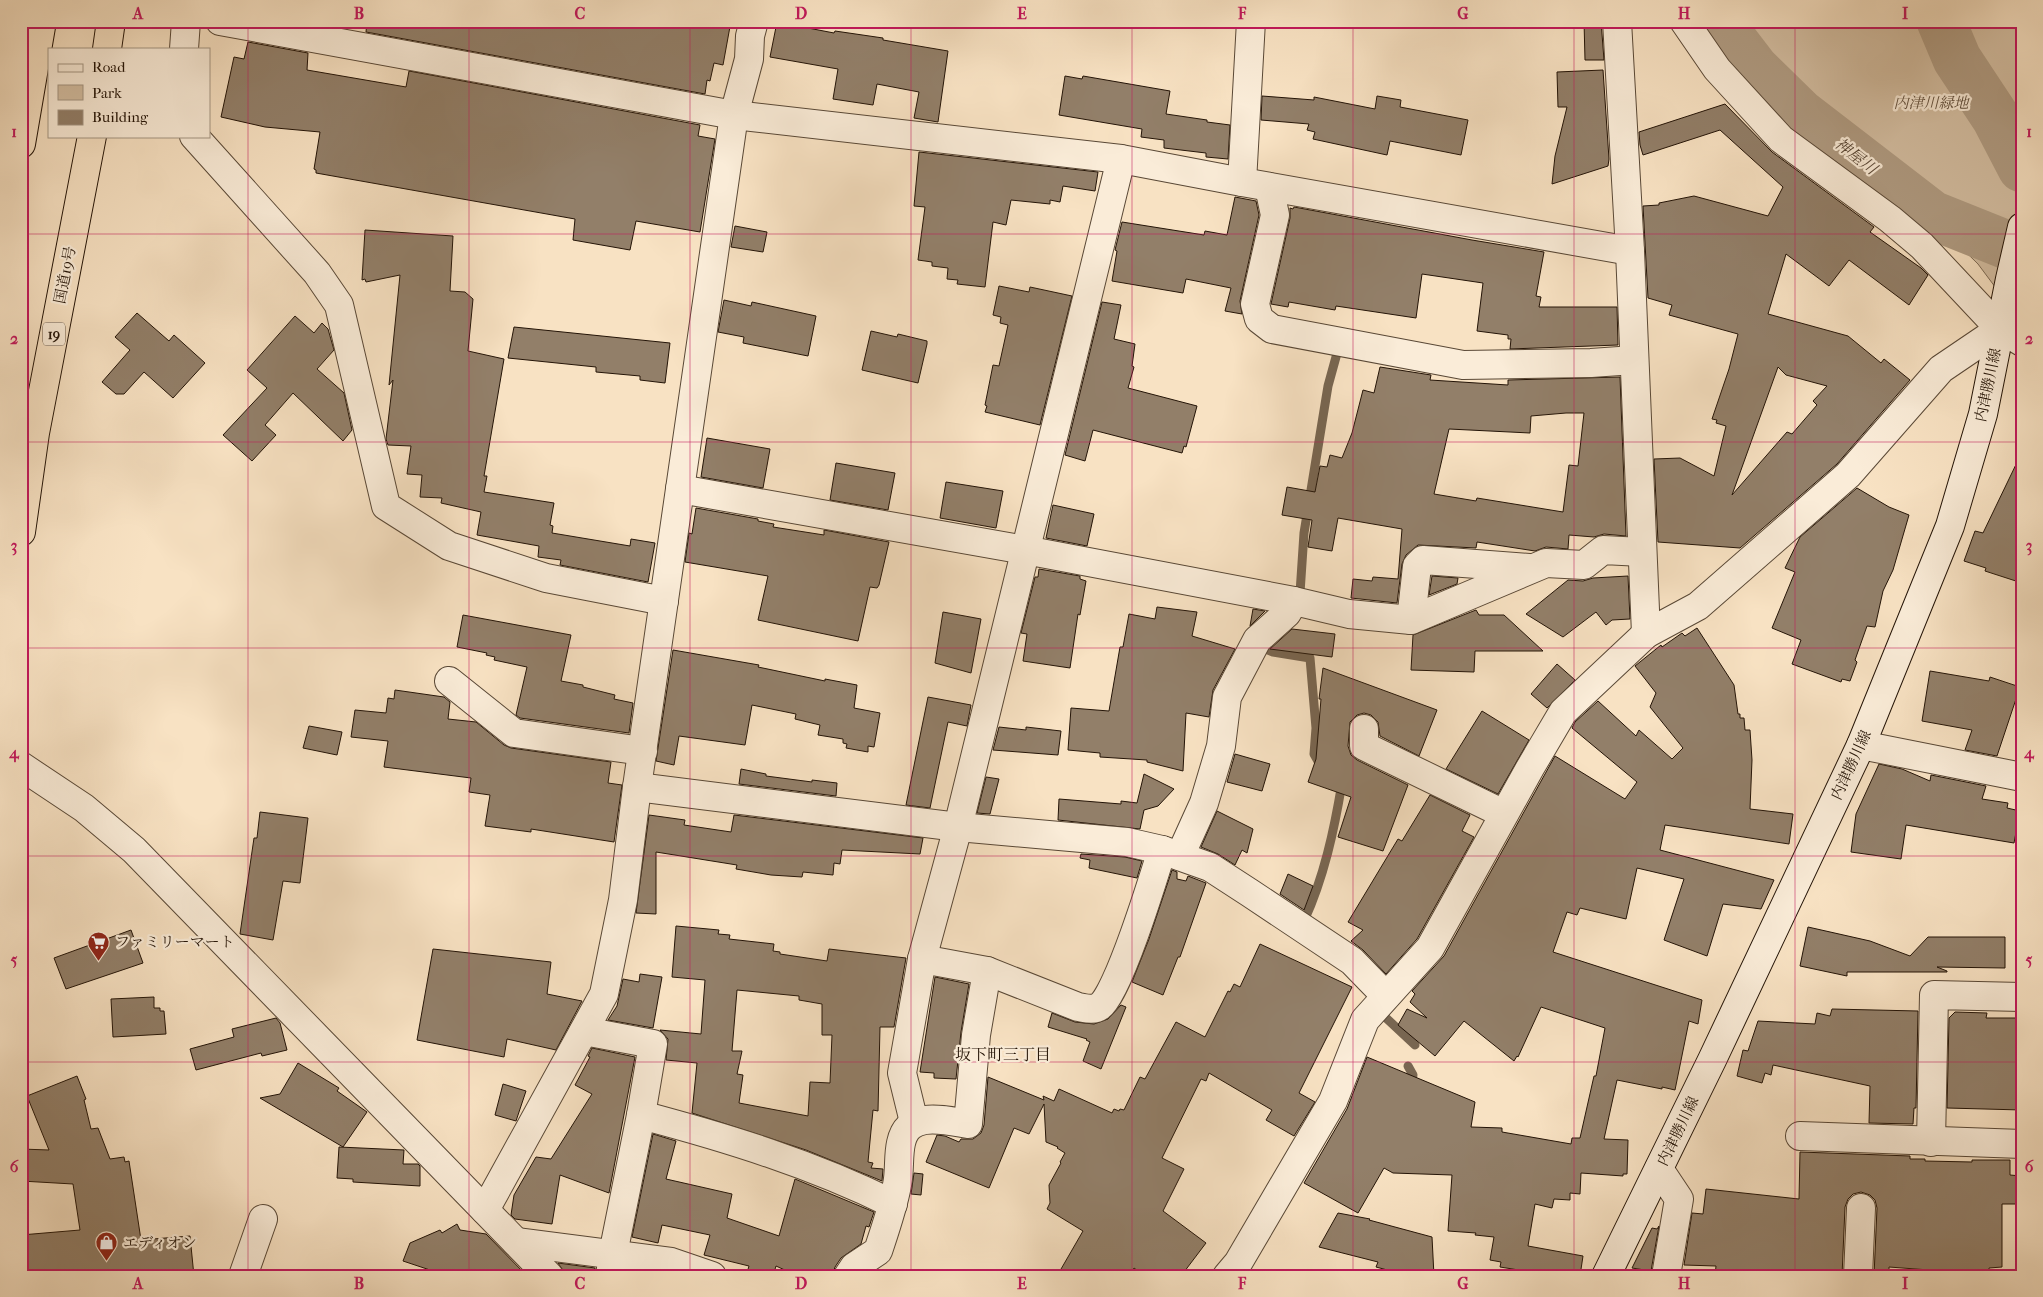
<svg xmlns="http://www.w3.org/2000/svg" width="2043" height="1297" viewBox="0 0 2043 1297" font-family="'IM FELL French Canon','Noto Serif JP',serif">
<rect width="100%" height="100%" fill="#f8e2c3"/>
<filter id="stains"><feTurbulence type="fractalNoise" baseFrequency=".004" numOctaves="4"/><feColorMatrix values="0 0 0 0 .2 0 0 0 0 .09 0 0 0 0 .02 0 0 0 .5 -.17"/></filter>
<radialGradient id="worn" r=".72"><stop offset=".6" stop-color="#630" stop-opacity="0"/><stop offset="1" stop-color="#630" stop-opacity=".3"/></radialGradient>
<path fill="#d4bfa3" stroke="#7c6a55" d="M1730,21H2022V323L1978,264L1857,145L1784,87Z"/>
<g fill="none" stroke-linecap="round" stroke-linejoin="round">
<g stroke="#786651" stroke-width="9">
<path d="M1300,593L1304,533L1328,386L1339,346"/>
<path d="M1261,647L1273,652L1310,658L1316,728L1314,754L1319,763L1324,766"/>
<path d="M1304,921C1324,877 1334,831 1342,783"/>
<path d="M1385,1017L1415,1045"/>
<path d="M1408,1066L1413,1075L1411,1087"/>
</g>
<g stroke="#b09c83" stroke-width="49">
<path d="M1718,21L1754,68L1801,114L1932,215L2022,251"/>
<path d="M1941,21L1957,59L1996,118L2022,168"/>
</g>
</g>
<g fill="#927f69" stroke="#241407" fill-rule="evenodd">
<path d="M367,21H731L723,65L714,63L710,81L707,80L705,94L366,32Z"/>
<path d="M1584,21H1601L1604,60H1585Z"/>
<path d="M777,22L834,33L835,31L883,38V40L948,51L938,122L914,118L919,92L877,84L873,105L833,99L838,69L770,57Z"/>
<path d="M248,42L308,53L307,70L406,87L409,71L700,125L698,136L715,139L700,232L636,221L630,250L573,240L575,219L316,173V170L314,169L320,132L265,127L221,117L234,57L244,59Z"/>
<path d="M1603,70L1609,159L1608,166L1552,184L1555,156L1567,107H1558L1557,72Z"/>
<path d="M1065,76L1082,79L1083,76L1170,91L1166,114L1207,120V122L1230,125L1228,159L1206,157V153L1164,148V140L1141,137L1142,129L1059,115Z"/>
<path d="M1262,96L1314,100V97L1375,109L1377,96L1401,100L1400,107L1468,120L1461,155L1390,141L1387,155L1313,139L1315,132L1307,130L1309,124L1261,120Z"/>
<path d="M1725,104L1772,152L1874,227L1870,232L1921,268L1928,275L1909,305L1849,260L1829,286L1786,254L1768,314L1848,336L1881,363L1884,359L1910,380L1837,464L1740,548L1658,542L1654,459L1680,458L1714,476L1726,426L1716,423L1717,420L1712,419L1729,369L1738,334L1669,315L1672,305L1648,298L1643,206L1659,205V203L1694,196L1768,216L1783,187L1720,130L1643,155L1640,145L1639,132ZM1778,367L1786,375L1827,386L1813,401L1817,405L1792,434L1787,432L1732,495Z"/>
<path d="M919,152L1098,172L1095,191L1063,186L1060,202L1050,200V204L1011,200L1006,225L993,222L985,287L957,284L958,280L947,279L948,268L932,266V262L918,260L925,207L914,206Z"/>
<path d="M1235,197L1256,201L1259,215L1240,301L1242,314L1225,311L1231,288L1186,279L1183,293L1112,281L1117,251L1115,250L1122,222L1204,235L1205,231L1227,235Z"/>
<path d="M1294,207L1472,240L1544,252L1536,296L1541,297L1539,307H1617L1618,345L1510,349L1511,339H1508V335L1477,331L1483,283L1422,274L1416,318L1336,306L1335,310L1289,302L1288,307L1271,304L1290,218V208L1293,209Z"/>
<path d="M735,226L767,232L763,252L731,247Z"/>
<path d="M365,230L453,236L450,291L465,292L473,299L468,351L504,359L484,476H487L484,492L554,503L550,525L553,526L552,533L630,546L631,539L655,543L648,582L560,565L561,560L538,557L539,546L477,535L481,512L441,503L442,498L420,497L422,475L407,474L411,446L388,445L386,439L393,380L389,385L400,275L366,282L365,279L362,280Z"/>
<path d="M999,286L1029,292L1030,287L1072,296L1040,425L985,412L987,406L985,405L993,365L999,366L1008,325L1000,323L1001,317L993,315Z"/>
<path d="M724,300L751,306L752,302L816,316L808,356L743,343L744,337L718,332Z"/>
<path d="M1102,302L1121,305L1114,339L1135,344L1132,366L1134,367L1128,388L1197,406L1186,447L1184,446L1182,453L1093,430L1085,461L1065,455Z"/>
<path d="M137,313L169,341L174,335L205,363L173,398L144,372L124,394H116L102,382L130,350L115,337Z"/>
<path d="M295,316L314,333L322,323L328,329L334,350L317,369L344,393L352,430L343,441L293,393L265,425L276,435L252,461L223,435L267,388L247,370Z"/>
<path d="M514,327L670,343L665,383L640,380V376L596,372V367L508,358Z"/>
<path d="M871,331L897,337L898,334L927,341V344L918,383L862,370Z"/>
<path d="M1380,367L1431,375L1430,380L1508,385V380L1620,377L1626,536L1604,534L1594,537L1569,535L1568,549L1546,547L1535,551L1477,542L1476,548L1418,545L1406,555L1402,564L1397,603L1351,598L1353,579L1372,581L1373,577L1398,579L1402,529L1338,518L1332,551L1308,547L1312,520L1282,515L1287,487L1315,492L1320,466L1327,467L1330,455L1342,458L1352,433L1363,390L1374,393ZM1566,413H1584L1578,466L1569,465L1563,512L1477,498L1476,501L1434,494L1449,429L1530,433L1531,416Z"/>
<path d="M707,438L770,449L763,488L701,477Z"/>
<path d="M2022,452V583L1985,571L1986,568L1964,561L1975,531L1983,533Z"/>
<path d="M836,463L895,473L888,510L830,500Z"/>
<path d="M946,482L1003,491L996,528L940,518Z"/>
<path d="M1857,488L1889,507L1909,515L1893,570L1883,591L1875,627L1867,626L1855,660L1857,662L1850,681L1842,679L1841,682L1792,664L1801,640L1772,628L1795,572L1785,568L1800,537Z"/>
<path d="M1053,505L1094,514L1087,546L1046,538Z"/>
<path d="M696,508L758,519V521L774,524L773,527L824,535V530L889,542L879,585L877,588L870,587L858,641L758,620L768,576L685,562L689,533L692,534Z"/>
<path d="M1039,569L1080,576V579L1086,581L1080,615L1078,614L1070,668L1023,661L1027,634L1021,633L1035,577H1038Z"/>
<path d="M1432,576L1458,578L1457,584L1429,595Z"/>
<path d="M1628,576L1630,619L1612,620L1606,625L1596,612L1563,637L1526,614L1568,580L1583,581L1593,578Z"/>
<path d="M1157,607L1197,612L1192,636L1235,649L1213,690L1209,717L1186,713L1183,771L1147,762V760L1100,757V753L1068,750L1071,708L1109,711L1120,647H1123L1129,614L1155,619Z"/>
<path d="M1253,609L1265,611L1250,626Z"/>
<path d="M1476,610L1479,615H1504L1543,651H1475L1474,672L1411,670L1413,635Z"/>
<path d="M943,612L981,619L971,673L935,663Z"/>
<path d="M463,615L571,635L561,681L583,685V687L615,695L614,699L633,703L629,733L520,718L516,715L527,667L494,660L495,657L486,655L487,653L457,647Z"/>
<path d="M1697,628L1734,685L1738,714H1740V718H1744L1745,730H1750L1752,760L1750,809L1793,814L1789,844L1665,825L1660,850L1774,880L1761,909L1723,904L1707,956L1664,940L1684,879L1637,868L1626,919L1580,908L1577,915L1567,912L1553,952L1702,1000L1698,1024L1689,1021L1675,1090L1662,1087V1089L1617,1080L1604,1139L1628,1140L1627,1174H1623V1176L1581,1173L1580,1194L1570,1193V1200L1554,1199L1552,1208L1535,1204L1528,1246L1583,1256L1580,1276H1556L1500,1267L1501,1262L1490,1260L1494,1237L1475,1235L1476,1233L1448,1231L1452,1175L1393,1173L1384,1168L1358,1213L1304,1183L1347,1109L1367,1057L1475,1102L1471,1127L1502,1128V1132L1571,1144L1572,1138H1580L1594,1076H1596L1605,1028L1541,1007L1518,1057L1517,1056L1514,1061L1464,1021L1435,1056L1398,1025L1407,1009L1427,1018L1410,1002L1415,994L1412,991L1444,956L1555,756L1625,799L1637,782L1572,728L1575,722L1598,701L1636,736L1639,730L1672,759L1683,748L1650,707L1656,693L1635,666L1661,645L1662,647L1682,633L1685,636Z"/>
<path d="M1292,629L1335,634L1332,657L1270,649Z"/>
<path d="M673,650L759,665L758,667L825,681V679L857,685L854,708L880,713L874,747L868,746V752L846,748L847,744L843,743V739L818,735L820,725L795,719L796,714L752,705L745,745L679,736L674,765L656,761Z"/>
<path d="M1557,664L1575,680L1547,708L1531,694Z"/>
<path d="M1323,668L1437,710L1419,756L1380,736L1378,722L1371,715L1364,713L1357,715L1350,722L1348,746L1351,755L1357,760L1408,785L1383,851L1338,837L1351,797L1308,782L1316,759L1321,699H1319Z"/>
<path d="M1930,671L1989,681L1990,677L2020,687L1997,756L1965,750L1972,730L1922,721Z"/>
<path d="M395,690L444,697L450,702L448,719L476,722L504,745L511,748L611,762L608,783L622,785L614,842L531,829V832L485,826L490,795L469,792L471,778L384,767L388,741L351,737L355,710L386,713L388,698L394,699Z"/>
<path d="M928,697L971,705L967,726L948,722L930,808L906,805Z"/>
<path d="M1482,711L1529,740L1498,794L1446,769Z"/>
<path d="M309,726L342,732L337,755L303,748Z"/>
<path d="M999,727L1026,730V727L1061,731L1058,755L993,750Z"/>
<path d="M1235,754L1270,764L1262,791L1227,782Z"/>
<path d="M1879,764L1902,769L1930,781L1931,775L1986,786L1982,799L2008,803L2007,808L2020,811L2014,843L1906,825L1901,859L1851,852L1856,814Z"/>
<path d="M741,769L766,774V776L812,782V780L837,783L836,796L739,784Z"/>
<path d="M1144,774L1174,789L1158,806L1144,810L1140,829L1058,820L1059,799L1121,804V801L1137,803Z"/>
<path d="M986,777L999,779L990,814L977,813Z"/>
<path d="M1430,795L1470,815L1462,831L1474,837L1417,939L1386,974L1363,950L1351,941L1363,930L1348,922L1398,839L1402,841Z"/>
<path d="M1217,811L1253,829L1247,853L1242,850L1235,865L1218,854L1201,847Z"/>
<path d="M260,812L308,818L300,883L283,881L273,940L240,934L254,838H257Z"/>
<path d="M649,815L685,820L684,825L731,832L734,815L923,838L920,854L842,850L840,864L834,863L833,875L803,872L802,877L771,875L736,869L737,865L656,852V914L636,913Z"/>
<path d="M1081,854L1125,857L1142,861L1137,878L1089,868L1090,860L1080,858Z"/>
<path d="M1172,870L1177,872V879L1186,881L1188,876L1206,883L1180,957H1178L1163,995L1132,982L1149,939Z"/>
<path d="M1288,874L1313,886L1304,910L1280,894Z"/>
<path d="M676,926L719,930L718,934L730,935L729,939L774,944L773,951L780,952V954L827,961L829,949L906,958L894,1027H880L878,1111L873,1110L868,1162L873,1163L871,1168L883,1169L882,1181L806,1150L692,1113L697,1063L666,1060L668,1039L660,1030L701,1034L705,980L672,977ZM737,990L799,996V1000L822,1004V1035H832L830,1083L810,1082L808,1116L739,1103L743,1075L737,1074L742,1051H732Z"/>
<path d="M1808,927L1870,941L1910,956L1928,937H2005V968L1937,967L1947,971V972H1847V976L1800,966Z"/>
<path d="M131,930L143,963L66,989L54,958Z"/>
<path d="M1260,944L1352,987L1299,1093L1315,1102L1294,1136L1266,1120L1272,1110L1209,1073L1206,1081L1201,1079L1162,1158L1184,1169L1163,1211L1206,1243L1181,1276H1145L1134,1268L1129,1276H1057L1083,1231L1047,1209L1050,1203L1049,1185L1061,1163L1060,1162L1065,1153L1057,1148L1058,1147L1046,1142L1044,1104L1029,1134L1014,1128L989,1188L926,1162L937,1135L945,1136L959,1142L961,1139H973L981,1133L984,1125L988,1077L1044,1100L1043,1096L1054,1101L1059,1089L1112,1113L1114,1109L1119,1111L1120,1109L1124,1110L1140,1077L1145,1079L1176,1022L1205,1037L1228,991L1230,992L1234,984L1240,987Z"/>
<path d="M433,949L551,962L547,994L582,1001L556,1050L507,1039L504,1057L417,1040Z"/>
<path d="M640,974L662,977L653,1028L608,1020L617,1006L623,979L639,982Z"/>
<path d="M935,977L969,984L961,1032L956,1079L934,1078V1073L920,1072Z"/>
<path d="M154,997V1008H160V1011H164L166,1034L113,1037L111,999Z"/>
<path d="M1121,1005L1126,1007L1101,1069L1083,1061L1090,1042L1086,1040L1087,1039L1048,1027L1052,1013L1075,1022L1094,1024L1108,1019Z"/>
<path d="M1832,1009L1918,1011L1916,1108H1914L1913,1124L1869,1123L1870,1086L1773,1065L1771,1075L1765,1073L1762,1083L1737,1076L1743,1050L1748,1051L1758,1021L1815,1024L1817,1013L1830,1016Z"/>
<path d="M1955,1012L1987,1013L1986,1018H2022V1110L1947,1108L1949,1018Z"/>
<path d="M276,1018L280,1023L287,1050L262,1056L261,1053L196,1070L190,1049L234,1037L232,1029Z"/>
<path d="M592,1048L635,1057L609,1193L560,1175L552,1224L515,1219L511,1215L514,1195L536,1157L551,1159L592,1094L575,1085L590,1057L588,1056Z"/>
<path d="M298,1063L339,1088L337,1091L367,1112L343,1147L260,1098L280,1094Z"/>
<path d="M77,1076L86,1099L84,1100L91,1129L98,1128L110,1159L124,1157L125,1162L129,1161L141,1240L190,1236L194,1276H21V1235L80,1230L73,1184L21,1181V1149L49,1150L27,1096Z"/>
<path d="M503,1084L526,1091L516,1121L495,1115Z"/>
<path d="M653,1134L676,1141L666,1179L732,1194L727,1218L779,1236L795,1179L874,1212L869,1227L866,1226L861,1244L841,1258L835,1267L832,1276H798L776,1266L773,1276H746L749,1266L704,1255L710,1235L662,1225L658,1243L632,1237Z"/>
<path d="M339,1147L404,1150L403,1164H418L420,1166V1186L353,1182V1179L337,1178Z"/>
<path d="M1800,1152L1910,1156V1159H1925V1161L1972,1162V1160H2010V1175L2021,1176L2020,1198L2018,1204H2002V1267L1989,1268V1272H1956L1889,1267V1276H1874L1877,1208L1875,1200L1870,1195L1861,1192L1853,1194L1848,1199L1845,1207L1842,1276H1715L1716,1266L1684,1265L1692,1213L1703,1214L1706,1189L1799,1199Z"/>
<path d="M914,1173L923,1174L921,1195L911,1194Z"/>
<path d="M1338,1213L1370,1219L1369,1220L1432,1237L1434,1276H1410L1376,1267L1378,1262L1319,1247Z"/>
<path d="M457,1224L460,1230L486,1234L527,1276H448L403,1261L410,1243L440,1230L442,1233Z"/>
<path d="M1659,1226L1651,1271L1632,1268L1652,1228L1657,1229Z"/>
<path d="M558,1263L595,1268V1276H564V1272Z"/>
<path d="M626,1272L655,1276H626Z"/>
</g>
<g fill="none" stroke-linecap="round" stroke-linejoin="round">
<defs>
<g id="minor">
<path d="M220,21L734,115L1121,159L1242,182L1630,251"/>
<path d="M1617,21L1630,251L1646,634"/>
<path d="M1684,21L1717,69L1781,139L1890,219L1922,246L2000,329L2022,342"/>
<path d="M184,49L186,21"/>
<path d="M194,136L317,273L339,305L386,506L449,546L546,578L664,601"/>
<path d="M1242,182L1251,21"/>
<path d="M1269,187L1275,215L1255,304L1259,319L1272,329L1463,365L1591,363L1634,360"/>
<path d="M680,489L1025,550L1294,601L1349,614L1411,620L1546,563L1584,565L1603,550L1642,552"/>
<path d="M1411,620L1417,566L1423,560L1529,568"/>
<path d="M449,681L514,733L643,751"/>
<path d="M1364,729V746L1504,814"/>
<path d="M1861,745L2022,777"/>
<path d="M637,787L958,827L1127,842L1162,850L1210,867L1250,893L1352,961L1386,996"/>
<path d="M1180,856L1204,803L1221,746L1227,697L1257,640L1287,613L1294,601"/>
<path d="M922,959L987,971L1078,1007C1085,1008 1093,1011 1100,1006C1118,994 1154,876 1162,850"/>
<path d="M584,1031L653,1044L641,1115L613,1254L610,1276"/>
<path d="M641,1115C728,1138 812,1164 893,1204"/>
<path d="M914,1122L902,1073L922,959L958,827L1121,159"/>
<path d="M1800,1136L2022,1144"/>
<path d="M1931,1142L1934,995L2022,997"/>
<path d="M1659,1169L1679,1199L1666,1276"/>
<path d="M485,1210L604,994L623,900L637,787L734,115L749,59L750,36L754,21"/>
<path d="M516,1242L671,1262L712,1276"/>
<path d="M243,1276L263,1219"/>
<path d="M848,1276L854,1267L878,1251C885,1230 893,1207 897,1185C900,1171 898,1156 901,1143C908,1110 944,1120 968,1124L976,1035L987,971"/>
<path d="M1227,1276L1238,1263L1333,1101L1365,1020L1430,948L1530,768L1563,712L1646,634L1698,606L1848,475L1941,369L2000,329"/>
<path d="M1858,1276L1861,1208"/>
</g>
<path id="tertiary" d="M21,766L84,808L134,850L549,1276"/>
<path id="secondary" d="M1606,1276L1712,1060L1861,745L1950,526L1983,414L2010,279L2022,227"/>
<g id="trunk">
<path d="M107,49L111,21"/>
<path d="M21,144L42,21"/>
<path d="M21,532L35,433L92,136"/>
</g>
</defs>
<use href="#minor" stroke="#594836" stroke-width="30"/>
<use href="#tertiary" stroke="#594836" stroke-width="30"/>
<use href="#secondary" stroke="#241407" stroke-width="30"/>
<use href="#trunk" stroke="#241407" stroke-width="30"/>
<use href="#minor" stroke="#faecd8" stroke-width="28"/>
<use href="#tertiary" stroke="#faecd8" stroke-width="28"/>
<use href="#secondary" stroke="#faecd8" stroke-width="28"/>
<use href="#trunk" stroke="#f8e2c3" stroke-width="28"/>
</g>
<path fill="none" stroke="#c2185b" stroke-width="1" stroke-opacity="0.55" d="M248,21V1276M469,21V1276M690,21V1276M911,21V1276M1132,21V1276M1353,21V1276M1574,21V1276M1795,21V1276M21,234H2022M21,442H2022M21,648H2022M21,856H2022M21,1062H2022"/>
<defs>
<symbol id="supermarket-pin" viewBox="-11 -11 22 30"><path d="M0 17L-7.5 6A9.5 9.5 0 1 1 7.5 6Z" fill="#8f2418" stroke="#faecd8"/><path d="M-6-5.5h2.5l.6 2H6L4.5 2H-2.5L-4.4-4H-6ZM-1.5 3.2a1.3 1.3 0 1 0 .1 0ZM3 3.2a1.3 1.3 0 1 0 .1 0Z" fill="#fff"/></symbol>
<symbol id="shop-pin" viewBox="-11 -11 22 30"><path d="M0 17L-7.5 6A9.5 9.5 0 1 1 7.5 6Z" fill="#8f2418" stroke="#faecd8"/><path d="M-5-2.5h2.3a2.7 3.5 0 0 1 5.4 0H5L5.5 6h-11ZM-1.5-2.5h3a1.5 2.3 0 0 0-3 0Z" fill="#fff"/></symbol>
</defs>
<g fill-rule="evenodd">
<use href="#supermarket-pin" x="86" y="930" width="25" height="34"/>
<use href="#shop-pin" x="94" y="1230" width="25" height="34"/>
</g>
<g text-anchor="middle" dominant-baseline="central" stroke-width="4.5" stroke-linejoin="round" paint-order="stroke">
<rect fill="#faecd8" stroke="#645546" stroke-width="1" x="43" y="322.5" width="22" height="23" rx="4"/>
<g font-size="14" font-weight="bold" fill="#241407">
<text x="54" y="334">19</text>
</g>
<g font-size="15" font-style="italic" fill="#62503e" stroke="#faecd8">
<text x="1931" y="103">内津川緑地</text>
</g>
<g font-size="15" fill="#241407" stroke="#faecd8">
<text transform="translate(65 275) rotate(-79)">国道19号</text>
<text transform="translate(1988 385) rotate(-78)">内津勝川線</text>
<text transform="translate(1851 765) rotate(-65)">内津勝川線</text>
<text transform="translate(1678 1131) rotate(-64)">内津勝川線</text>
</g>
<g font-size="15" fill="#241407" stroke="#faecd8" text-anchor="start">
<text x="115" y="942">ファミリーマート</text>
<text x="123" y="1243">エディオン</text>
</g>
<g font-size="16" font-style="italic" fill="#5c4a39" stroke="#faecd8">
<text transform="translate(1856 156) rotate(38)">神屋川</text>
</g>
<g font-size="16" fill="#241407" stroke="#faecd8">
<text x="1003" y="1054">坂下町三丁目</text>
</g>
</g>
<rect width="2043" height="1297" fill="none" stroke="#f8e2c3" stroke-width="55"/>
<rect x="48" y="48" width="162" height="90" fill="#faecd8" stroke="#a49684"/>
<rect x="58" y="64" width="25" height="8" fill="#faecd8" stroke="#a49684"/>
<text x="92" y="72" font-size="15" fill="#241407">Road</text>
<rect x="58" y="85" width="25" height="15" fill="#d4bfa3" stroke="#a49684"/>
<text x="92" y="98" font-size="15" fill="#241407">Park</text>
<rect x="58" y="110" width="25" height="15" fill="#927f69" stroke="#a49684"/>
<text x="92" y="122" font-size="15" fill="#241407">Building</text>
<rect x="28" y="28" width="1988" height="1242" fill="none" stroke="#c2185b" stroke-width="2"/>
<g font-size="16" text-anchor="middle" font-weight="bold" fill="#c2185b">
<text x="138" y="19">A</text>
<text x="359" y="19">B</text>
<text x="580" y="19">C</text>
<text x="801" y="19">D</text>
<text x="1022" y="19">E</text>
<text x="1242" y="19">F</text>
<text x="1463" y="19">G</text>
<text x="1684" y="19">H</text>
<text x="1905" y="19">I</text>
<text x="14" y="137">1</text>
<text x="2029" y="137">1</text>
<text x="14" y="344">2</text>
<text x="2029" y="344">2</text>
<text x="14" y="551">3</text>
<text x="2029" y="551">3</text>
<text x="14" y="758">4</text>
<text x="2029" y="758">4</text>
<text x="14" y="965">5</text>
<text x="2029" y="965">5</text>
<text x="14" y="1172">6</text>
<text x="2029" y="1172">6</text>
<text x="138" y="1289">A</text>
<text x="359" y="1289">B</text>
<text x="580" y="1289">C</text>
<text x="801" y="1289">D</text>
<text x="1022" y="1289">E</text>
<text x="1242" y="1289">F</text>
<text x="1463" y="1289">G</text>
<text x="1684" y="1289">H</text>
<text x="1905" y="1289">I</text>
</g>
<rect width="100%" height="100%" filter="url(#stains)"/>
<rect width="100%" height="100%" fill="url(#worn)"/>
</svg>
